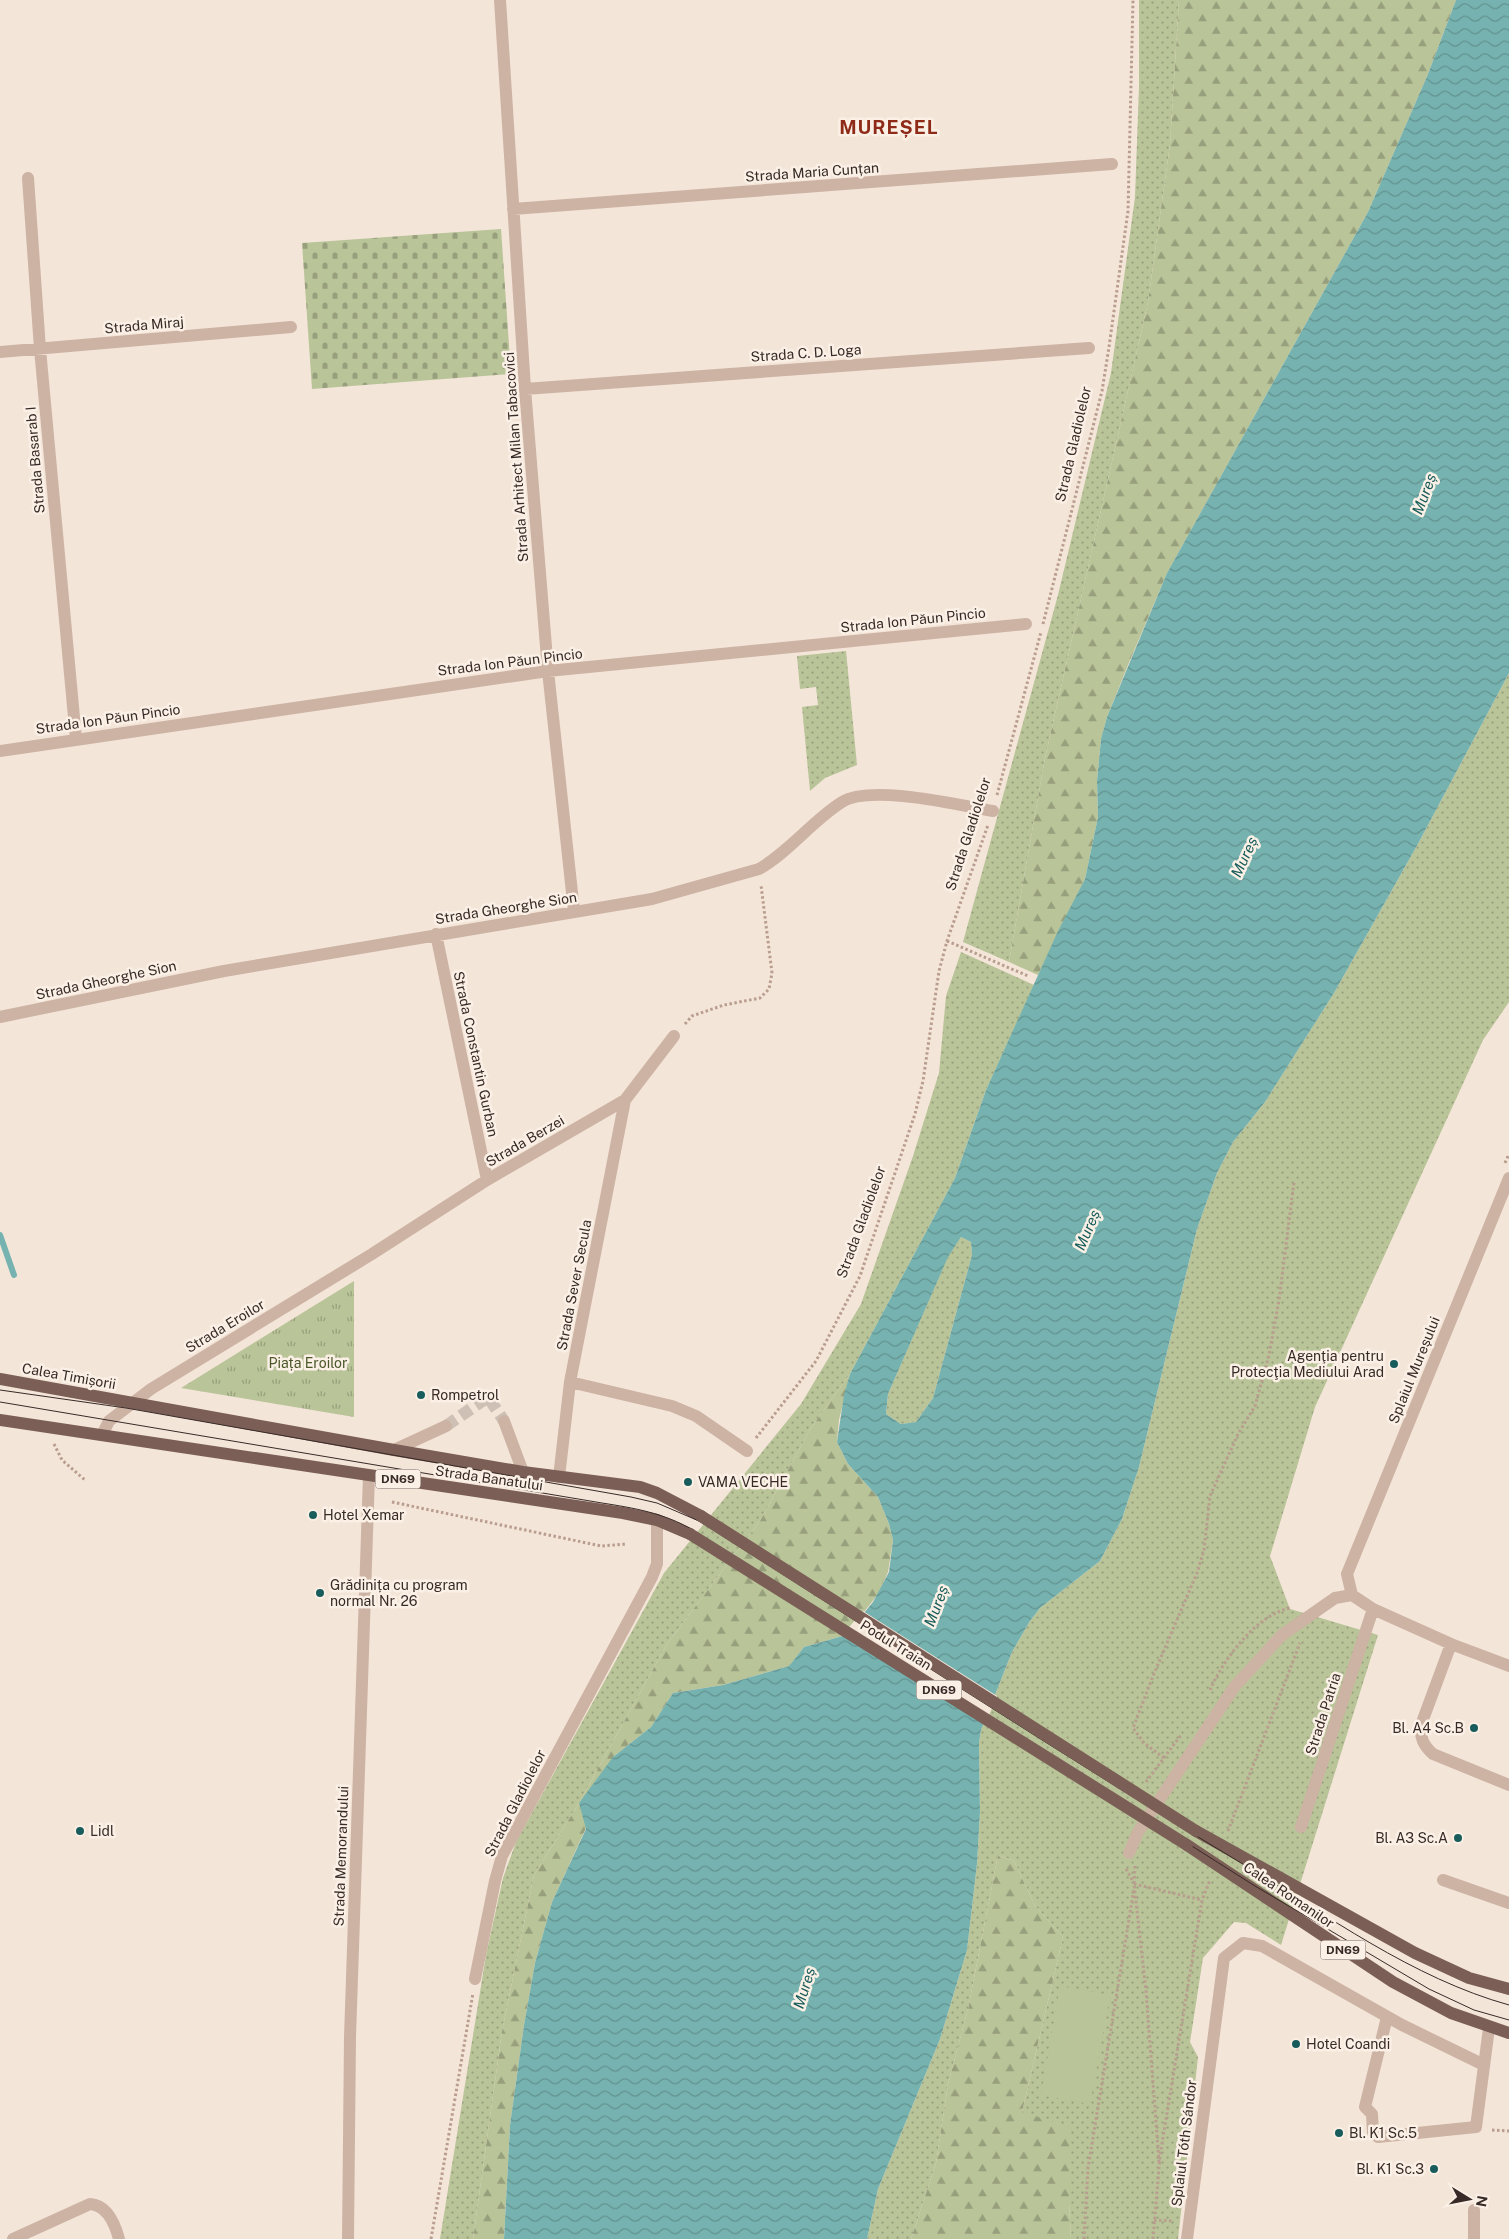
<svg xmlns="http://www.w3.org/2000/svg" width="1509" height="2239" font-family="'Public Sans',sans-serif">
	<style>
		.grass { fill: url(#grass-dots) }
		.forest { fill: url(#forest-firs) }
		.cemetery { fill: url(#cemetery-stones) }
		.park { fill: url(#park-tufts) }
		.garden { fill: #b9c498 }
		.water { fill: url(#water-waves); fill-rule: evenodd }
		.pier { fill: #f4e5d9 }
		.lines { fill: none; stroke-linecap: round; stroke-linejoin: round }
		.stream { stroke: #76b3b0; stroke-width: 6 }
		.minor-tunnel { stroke: #cec0b5; stroke-width: 12; stroke-dasharray: 12 6; stroke-linecap: butt }
		.path { stroke: #b99d8e; stroke-width: 3; stroke-dasharray: 2.5 2.5; stroke-linecap: butt }
		.minor { stroke: #cdb3a4; stroke-width: 12 }
		.major { stroke: #7b5f56; stroke-width: 12 }
		.tram { stroke: #382a27; stroke-width: 1 }
		.major-bridge { stroke: #7b5f56; stroke-width: 12 }
		.poi-dot { fill: #185d5b; stroke: #fbf0e6; stroke-width: 2 }
		.labels { text-anchor: middle; dominant-baseline: central; stroke-width: 5; stroke-linejoin: round; paint-order: stroke }
		.shield { fill: #fbf0e6; stroke: #726560; stroke-width: 1 }
		.shield-label { font-size: 12px; font-weight: bold; fill: #382a27 }
		.street-label { font-size: 14px; fill: #382a27; stroke: #fbf0e6 }
		.poi-label { font-size: 14px; fill: #382a27; stroke: #fbf0e6; text-anchor: start }
		.park-label { font-size: 14px; fill: #4b5828; stroke: #fbf0e6 }
		.water-label { font-size: 15px; font-style: italic; fill: #185d5b; stroke: #fbf0e6 }
		.district-label { font-size: 19px; font-weight: bold; letter-spacing: 1px; fill: #8e2a18; stroke: #fbf0e6 }
	</style>
	<defs>
		<pattern id="grass-dots" width="8" height="8" patternUnits="userSpaceOnUse" patternTransform="scale(1.25)"><rect width="8" height="8" fill="#b9c498"/><path d="M2 2h.1M6 6h.1" fill="none" stroke="#979f7c" stroke-width="1.8" stroke-linecap="round"/></pattern>
		<pattern id="forest-firs" width="22" height="20" patternUnits="userSpaceOnUse" patternTransform="scale(1.25)"><rect width="22" height="20" fill="#b9c498"/><path d="M5 1l3.5 6h-7zM16 11l3.5 6h-7z" fill="#979f7c"/></pattern>
		<pattern id="cemetery-stones" width="16" height="16" patternUnits="userSpaceOnUse" patternTransform="scale(1.25)"><rect width="16" height="16" fill="#b9c498"/><path d="M2 7V4a2 2 0 0 1 4 0v3zM10 15v-3a2 2 0 0 1 4 0v3z" fill="#979f7c"/></pattern>
		<pattern id="park-tufts" width="24" height="20" patternUnits="userSpaceOnUse" patternTransform="scale(1.25)"><rect width="24" height="20" fill="#b9c498"/><path d="M3 7l-1-3M5 7V3M7 7l1-3M15 17l-1-3M17 17v-4M19 17l1-3" fill="none" stroke="#979f7c"/></pattern>
		<pattern id="water-waves" width="16" height="10" patternUnits="userSpaceOnUse" patternTransform="scale(1.25)"><rect width="16" height="10" fill="#76b3b0"/><path d="M0 5q4-4 8 0t8 0" fill="none" stroke="#62928f"/></pattern>
	</defs>
	<rect width="100%" height="100%" fill="#f4e5d9"/>
	<path class="grass" d="M1139 0H1179L1170 144 1148 302 1045 758 1009 962 963 942 1058 595 1111 373 1135 197 1139 87Z
		M846 651 857 765 825 778 810 791 802 707 818 705 816 687 800 689 797 656Z
		M1509 673V1002L1483 1040 1315 1407 1270 1556 1290 1609 1378 1635 1281 1945 1246 1923 1234 1922 1203 1958 1190 2042 1198 2057 1178 2239H1071L1069 2203 1022 2112 1063 1937 1035 1906 1014 1861 998 1855 968 2009 948 2084 936 2163 911 2239H867L878 2189 940 2039 967 1950 977 1864 980 1812 979 1743 981 1730 1012 1652 1030 1621 1040 1608 1100 1561 1122 1519 1139 1467 1197 1229 1217 1173 1233 1142 1265 1102 1334 993 1419 842Z
		M961 952 1034 985 986 1090 955 1178 850 1374 811 1428 760 1521 667 1644 579 1803 534 1875 502 2031 473 2239H440L486 1955 503 1878 516 1842 664 1573 801 1404 861 1304 913 1156 939 1073 946 996Z
		M961 1237 971 1242 972 1255 933 1398 916 1422 901 1424 886 1414 888 1394 948 1256Z"/>
	<path class="forest" d="M1179 0H1456L1428 74 1368 212 1167 573 1128 665 1107 717 1101 739 1097 781 1098 817 1085 879 1038 975 1009 962 1045 758 1148 302 1170 144Z
		M850 1374 839 1420 837 1442 848 1464 878 1497 889 1524 893 1540 888 1572 878 1594 846 1635 804 1647 789 1666 723 1685 673 1693 651 1727 613 1757 586 1828 552 1902 535 1963 524 2025 510 2125 504 2239H473L502 2031 534 1875 579 1803 667 1644 760 1521 811 1428Z
		M998 1855 1014 1861 1035 1906 1063 1937 1022 2112 1070 2127 1069 2202 1071 2239H911L936 2163 948 2084 968 2009Z"/>
	<path class="cemetery" d="M501 229 511 374 312 389 302 243Z"/>
	<path class="park" d="M354 1281V1417L181 1388Z"/>
	<path class="garden" d="M1060 1986 1110 1995 1090 2104 1041 2095Z"/>
	<path class="water" d="M1456 0H1509V673L1419 842 1334 993 1265 1102 1233 1142 1217 1173 1197 1229 1139 1467 1122 1519 1100 1561 1040 1608 1030 1621 1012 1652 981 1730 979 1743 980 1812 977 1864 967 1950 940 2039 878 2189 867 2239H504L510 2125 524 2025 535 1963 552 1902 586 1829 579 1803 613 1757 651 1727 673 1693 723 1685 789 1666 804 1647 846 1635 873 1602 889 1572 893 1540 889 1524 878 1497 848 1464 837 1442 844 1395 850 1374 955 1178 986 1090 1058 931 1085 879 1098 817 1097 781 1101 739 1107 717 1167 573 1368 212 1428 74ZM961 1237 971 1242 972 1255 933 1398 916 1422 901 1424 886 1414 888 1394 948 1257Z"/>
	<path class="pier" d="M863 1611 997 1696 985 1725 844 1633Z"/>
	<g class="lines">
		<path class="stream" d="M0 1235 14 1275"/>
		<path class="minor-tunnel" d="M446 1426 488 1397 504 1421"/>
		<path class="path" d="M1043 624 1102 391 1109 347 1128 211 1133 0
			M997 795 1041 632
			M947 941 1028 976
			M685 1024 692 1016 724 1005 760 998 769 989 772 973 761 885
			M1505 1163 1509 1154
			M756 1438 816 1361 860 1276 915 1114 923 1081 939 971 947 941 988 825
			M54 1444 62 1460 85 1480
			M392 1502 601 1546 627 1544
			M1210 1690C1223 1660 1256 1615 1290 1608
			M1164 1758 1144 1743 1133 1728 1153 1676 1197 1573 1204 1550 1210 1496 1238 1434 1255 1406 1269 1355 1279 1300 1294 1182
			M1146 1782 1181 1735
			M1228 1831 1300 1643
			M1135 1866 1134 1884 1146 1991 1159 2162
			M1126 1869 1134 1883
			M1134 1884 1202 1900
			M1492 2130 1509 2131
			M1154 2220 1174 2221
			M431 2239 473 1993
			M1084 2239 1088 2168 1134 1889
			M1153 2239 1160 2156 1202 1900 1210 1880"/>
		<path class="minor" d="M500 0 525 389 548 671 574 911
			M28 178 40 349 76 739
			M513 209 1112 164
			M0 352 291 327
			M525 389 1089 348
			M0 751 548 671 1026 624
			M436 934 487 1180
			M0 1017 224 971 652 899 759 869C790 851 812 821 842 802 870 784 959 805 993 811
			M1509 1178 1347 1574 1352 1595 1373 1609 1451 1644 1509 1666
			M570 1382 672 1406 696 1416 747 1451
			M504 1421 523 1472
			M102 1435 109 1421 151 1389 372 1254 487 1180 625 1100 674 1036
			M394 1450 446 1426
			M559 1477 570 1382 625 1100
			M1451 1644 1421 1725C1420 1738 1423 1745 1433 1754L1509 1785
			M1301 1827 1373 1609
			M1129 1853 1138 1832 1235 1686 1282 1635 1335 1598 1352 1595
			M1443 1880 1509 1903
			M475 1979 495 1881 502 1856 652 1577 657 1564V1520
			M1387 2017 1365 2107 1372 2114 1373 2133 1378 2137 1476 2127 1489 2028
			M1474 2210V2239
			M13 2239 90 2204C107 2205 115 2224 119 2239
			M348 2239 350 2037 369 1475
			M1187 2239 1224 1958 1243 1943 1262 1946 1402 2025 1484 2065"/>
		<path class="major" d="M0 1379 394 1450 523 1472 640 1487 657 1493 701 1516
			M0 1420 623 1513 657 1520 690 1534
			M1196 1831 1415 1953 1469 1978 1509 1989
			M1187 1845 1393 1982 1451 2013 1509 2033"/>
		<path class="tram" d="M0 1390 126 1408 631 1497 657 1503 699 1521C879 1635 1058 1753 1241 1863 1327 1915 1412 1978 1509 2005
			M0 1402 602 1503C634 1508 664 1513 693 1530L1255 1886 1429 1989 1474 2010 1509 2020"/>
		<path class="major-bridge" d="M701 1516 1196 1831
			M690 1534 1187 1845"/>
	</g>
	<g class="poi-dot">
		<circle cx="1394" cy="1364" r="5"/>
		<circle cx="421" cy="1395" r="5"/>
		<circle cx="688" cy="1482" r="5"/>
		<circle cx="313" cy="1515" r="5"/>
		<circle cx="320" cy="1593" r="5"/>
		<circle cx="1474" cy="1728" r="5"/>
		<circle cx="80" cy="1831" r="5"/>
		<circle cx="1458" cy="1838" r="5"/>
		<circle cx="1296" cy="2044" r="5"/>
		<circle cx="1339" cy="2133" r="5"/>
		<circle cx="1434" cy="2169" r="5"/>
	</g>
	<g class="labels">
		<g class="shield">
			<rect x="375.5" y="1469.5" width="45" height="19" rx="4"/>
			<rect x="916.5" y="1680.5" width="45" height="19" rx="4"/>
			<rect x="1320.5" y="1940.5" width="45" height="19" rx="4"/>
		</g>
		<g class="shield-label">
			<text x="398" y="1479">DN69</text>
			<text x="939" y="1690">DN69</text>
			<text x="1343" y="1950">DN69</text>
		</g>
		<g class="street-label">
			<text transform="translate(812 172) rotate(-4)">Strada Maria Cunțan</text>
			<text transform="translate(144 325) rotate(-5)">Strada Miraj</text>
			<text transform="translate(806 353) rotate(-4)">Strada C. D. Loga</text>
			<text transform="translate(1073 444) rotate(-77)">Strada Gladiolelor</text>
			<text transform="translate(516 457) rotate(-94)">Strada Arhitect Milan Tabacovici</text>
			<text transform="translate(35 460) rotate(-95)">Strada Basarab I</text>
			<text transform="translate(913 620) rotate(-6)">Strada Ion Păun Pincio</text>
			<text transform="translate(510 662) rotate(-7)">Strada Ion Păun Pincio</text>
			<text transform="translate(108 719) rotate(-8)">Strada Ion Păun Pincio</text>
			<text transform="translate(968 834) rotate(-72)">Strada Gladiolelor</text>
			<text transform="translate(506 908) rotate(-9)">Strada Gheorghe Sion</text>
			<text transform="translate(106 980) rotate(-12)">Strada Gheorghe Sion</text>
			<text transform="translate(476 1054) rotate(78)">Strada Constantin Gurban</text>
			<text transform="translate(525 1141) rotate(-30)">Strada Berzei</text>
			<text transform="translate(861 1222) rotate(-70)">Strada Gladiolelor</text>
			<text transform="translate(574 1285) rotate(-79)">Strada Sever Secula</text>
			<text transform="translate(225 1326) rotate(-31)">Strada Eroilor</text>
			<text transform="translate(1414 1370) rotate(-68)">Splaiul Mureșului</text>
			<text transform="translate(69 1376) rotate(10)">Calea Timișorii</text>
			<text transform="translate(489 1478) rotate(8)">Strada Banatului</text>
			<text transform="translate(896 1645) rotate(32)">Podul Traian</text>
			<text transform="translate(1323 1714) rotate(-72)">Strada Patria</text>
			<text transform="translate(515 1803) rotate(-63)">Strada Gladiolelor</text>
			<text transform="translate(341 1856) rotate(-88)">Strada Memorandului</text>
			<text transform="translate(1289 1895) rotate(34)">Calea Romanilor</text>
			<text transform="translate(1184 2143) rotate(-83)">Splaiul Tóth Sándor</text>
		</g>
		<g class="poi-label">
			<text x="1384" y="1356" text-anchor="end">Agenţia pentru<tspan x="1384" dy="16">Protecţia Mediului Arad</tspan></text>
			<text x="431" y="1395">Rompetrol</text>
			<text x="698" y="1482">VAMA VECHE</text>
			<text x="323" y="1515">Hotel Xemar</text>
			<text x="330" y="1585">Grădinița cu program<tspan x="330" dy="16">normal Nr. 26</tspan></text>
			<text x="1464" y="1728" text-anchor="end">Bl. A4 Sc.B</text>
			<text x="90" y="1831">Lidl</text>
			<text x="1448" y="1838" text-anchor="end">Bl. A3 Sc.A</text>
			<text x="1306" y="2044">Hotel Coandi</text>
			<text x="1349" y="2133">Bl. K1 Sc.5</text>
			<text x="1424" y="2169" text-anchor="end">Bl. K1 Sc.3</text>
		</g>
		<g class="park-label">
			<text x="308" y="1363">Piața Eroilor</text>
		</g>
		<g class="water-label">
			<text transform="translate(1424 494) rotate(-69)">Mureș</text>
			<text transform="translate(1244 857) rotate(-65)">Mureș</text>
			<text transform="translate(1087 1230) rotate(-67)">Mureș</text>
			<text transform="translate(936 1606) rotate(-69)">Mureș</text>
			<text transform="translate(804 1988) rotate(-73)">Mureș</text>
		</g>
		<g class="district-label">
			<text x="889" y="127">MUREȘEL</text>
		</g>
	</g>
	<g transform="translate(1469 2199) rotate(100)" stroke="#fbf0e6" stroke-width="4" paint-order="stroke">
	<path d="M0-4L9 19L0 12L-9 19Z" fill="#382a27"/>
	<text y="-8" font-size="14" font-weight="bold" text-anchor="middle" fill="#382a27">N</text>
	</g>
</svg>
